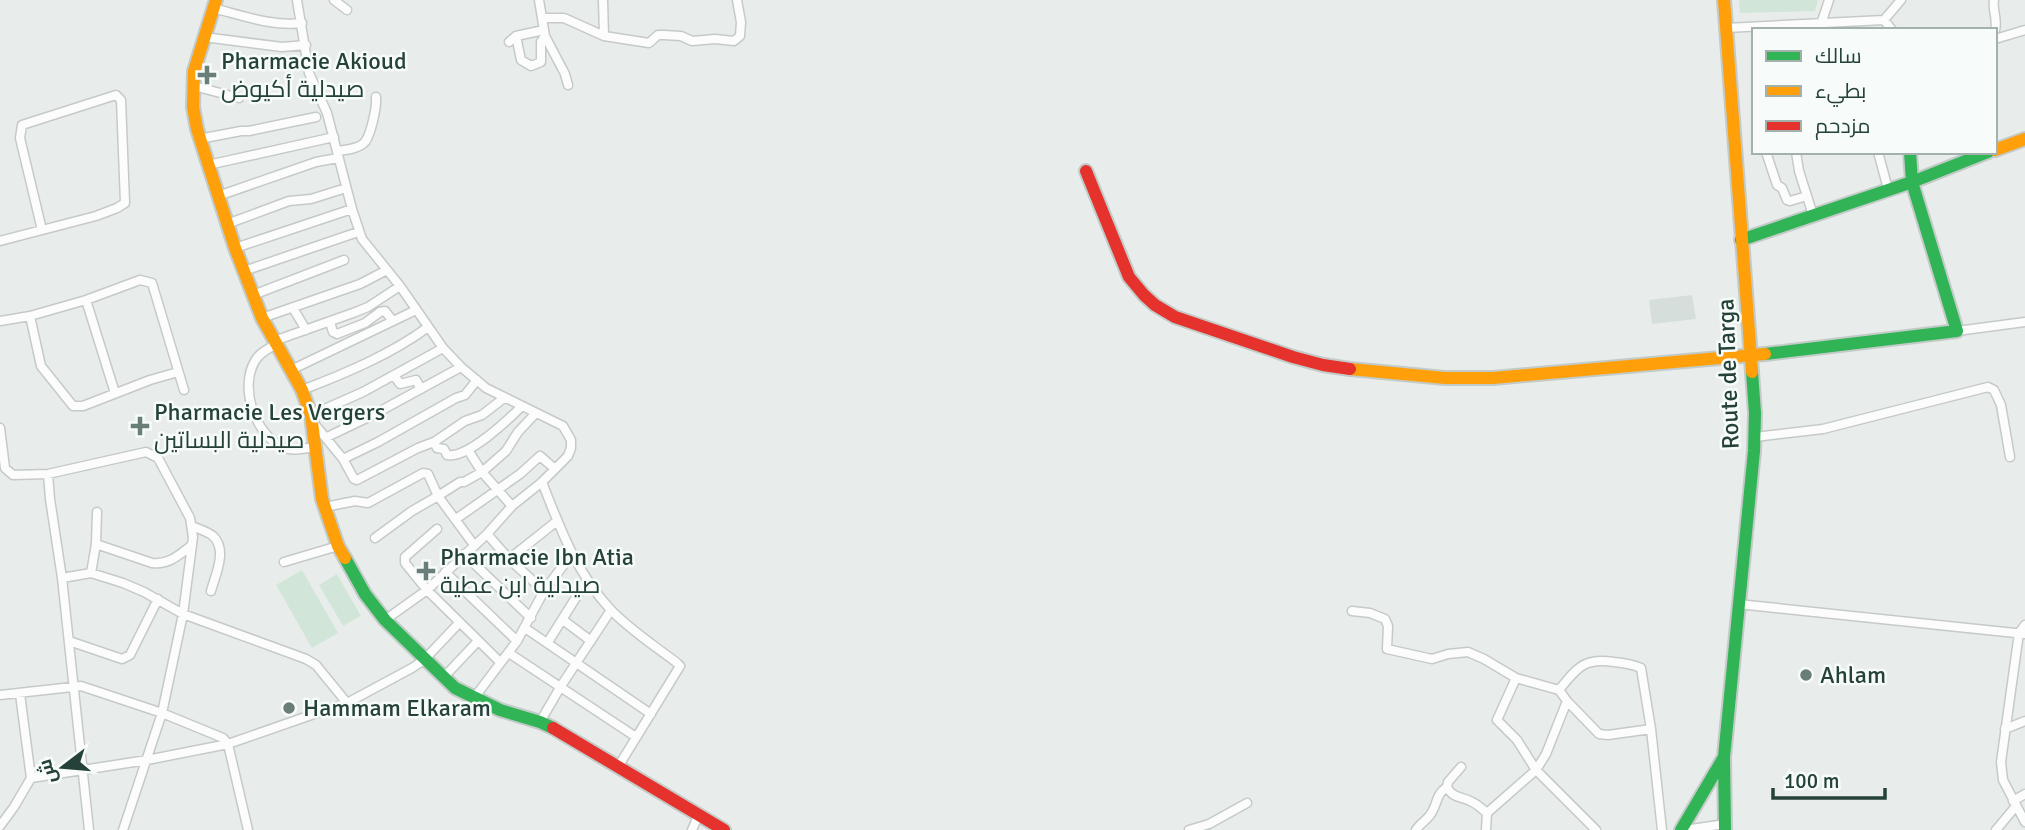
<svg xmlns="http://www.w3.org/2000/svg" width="2025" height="830" font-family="Signika,Cairo,sans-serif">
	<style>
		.built { fill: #d6dedb }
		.green { fill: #d1e6d8 }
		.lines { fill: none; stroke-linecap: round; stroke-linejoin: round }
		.street-casing { stroke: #c5cac8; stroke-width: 11 }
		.fast-casing { stroke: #c3cbc8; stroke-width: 16 }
		.slow-casing { stroke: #c3cbc8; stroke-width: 16 }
		.jam-casing { stroke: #c3cbc8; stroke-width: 16 }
		.street { stroke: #fcfcfc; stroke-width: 8 }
		.fast { stroke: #30b455; stroke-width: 12 }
		.slow { stroke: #ff9f0a; stroke-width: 12 }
		.jam { stroke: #e5322d; stroke-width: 12 }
		.poi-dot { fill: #697e78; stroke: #f7fbf9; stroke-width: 2.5 }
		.labels { text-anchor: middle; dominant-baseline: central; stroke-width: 5; stroke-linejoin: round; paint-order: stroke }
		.poi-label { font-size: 24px; fill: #24423a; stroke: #f7fbf9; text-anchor: start }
		.street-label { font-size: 24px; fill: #24423a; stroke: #f7fbf9 }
	</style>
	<rect width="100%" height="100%" fill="#e8edeb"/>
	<path class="built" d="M1692 295 1696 319 1652 324 1649 300Z"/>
	<path class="green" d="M1739 0H1818L1815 11 1740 13Z
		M302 570 338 633 312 648 276 585Z
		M337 574 361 616 343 626 319 585Z"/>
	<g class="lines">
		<g class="street-casing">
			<path id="street" d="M297 0 309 73 327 113 352 209 362 239 400 286 443 348 461 367 486 388 563 426 571 440V448L568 456 542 482 512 506 487 534 427 590 385 620
				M334 0 347 10
				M539 0 545 36 565 74 568 85
				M603 0 604 36
				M1994 0C1992 10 1998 19 1995 30
				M213 8C241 15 273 27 302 23
				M543 18H564L604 36 649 43 658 35H664L681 36 692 41 715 39 734 41 740 36 741 22 737 0
				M1884 20 1892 30
				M1821 24 1829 0
				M1726 28 1884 20 1901 0
				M516 36 521 60 531 66 541 62V42L545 36
				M204 37 282 47 306 45
				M1995 39 2025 30
				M509 42 516 36 544 30
				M194 86 239 98
				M199 139 241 131H249L316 117
				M337 151C345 150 359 149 365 142 371 134 377 107 376 97
				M1766 152 1777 185 1782 188 1787 200 1790 201 1807 196
				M1796 152 1799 171 1813 215
				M1878 152 1888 189
				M208 165 334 137
				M218 196 316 162 338 158
				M227 224 289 201 311 199 346 188
				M0 241 96 216 117 208 125 203 121 100 116 95 22 125 20 138 42 230
				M235 248 352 209
				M244 271 358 232
				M253 295 344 260
				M86 300 115 393
				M293 308 306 330
				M30 316 41 366 73 406H83L150 380 178 372
				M262 318 360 284 387 270
				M0 321 30 316 86 300 140 280 152 283 184 390
				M330 322 333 332 337 334 365 323 380 312 385 311 393 321
				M1957 331 2025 322
				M274 341 353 313 368 307 400 286
				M276 344C268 349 259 353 255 361 239 387 255 434 282 447 292 452 305 448 315 447
				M291 370 416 310
				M394 375 400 384 416 380 421 389
				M302 390C344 374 392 354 428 327
				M311 415 363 392 443 348
				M312 421 343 459 354 479 357 480 418 448 434 442 465 421 482 415 504 398
				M0 428 5 468 13 475 48 474 146 452 158 458 190 518 193 537 183 614 162 713 123 830
				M327 437 373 415 461 367
				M1755 437 1823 429 1988 387 1994 390 2001 405 2010 457
				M434 442 437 448 444 449 447 455C467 459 508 420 522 406
				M468 450 482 472 512 506
				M343 459 378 442 456 398 465 395 477 380
				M48 474 50 499 62 578 89 830
				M542 482C560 528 576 572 610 609 630 630 655 646 677 663L680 666 618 767
				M325 507 355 501 368 503 423 473 428 474 438 496 412 511 375 538
				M456 519 520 474 540 456 555 469
				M192 526C198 529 207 531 213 536 228 550 215 576 211 591
				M437 529 405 557V563L427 590 500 662
				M487 534 509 559 544 591
				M96 544 97 512
				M474 545 438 496 460 482H464L482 472 506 451 518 432 536 413
				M464 554 531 618
				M509 559 557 521
				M284 562 338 546
				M445 572 517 641
				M91 573 96 544 152 563C169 565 179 555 192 545
				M62 578 91 573 123 583 144 592 183 614 306 659 316 665 347 703
				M1738 604 2025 634
				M1352 611 1370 613 1385 619 1388 626 1387 649 1432 659 1448 654 1468 652 1484 659 1516 678 1559 690 1567 701 1599 734 1608 735 1651 729
				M563 620 591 641
				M2025 625 2019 633 2001 762 2003 780 2025 822
				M525 628 651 714
				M69 641 122 659 130 655 158 599
				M548 642 587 580
				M509 653 636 737
				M443 678 478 641
				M1516 678 1497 720 1517 740 1536 770 1596 830
				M1559 690C1577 668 1584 657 1614 662 1624 663 1632 664 1641 668L1651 729 1662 830
				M20 694 31 778
				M0 695 81 686 162 713 223 738 228 744 248 830
				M474 698 517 641 544 591 571 555
				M540 722 561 686 611 610
				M2005 729 2025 721
				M1461 767 1448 782 1447 787C1453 799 1462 796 1472 802 1477 804 1482 809 1487 813
				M2013 801 2025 794
				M0 826 14 807 31 778 147 760 228 744 317 713 347 703 412 668 424 660 459 623
				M692 830 698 816
				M1189 830 1209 824 1247 803
				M1416 830C1421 822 1428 820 1432 812 1438 802 1436 794 1447 787
				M1486 830 1487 813 1536 770 1546 754 1567 701
				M1685 830 1725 824
				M1996 830 2016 806"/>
		</g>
		<g class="fast-casing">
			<path id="fast" d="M1741 240 1912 182 1988 152
				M1765 354 1957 331 1912 182 1910 152
				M345 558 365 594 385 620 455 688 500 710 540 722 553 728
				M1681 830 1724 757
				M1725 830 1724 757 1754 451 1755 413 1752 372"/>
		</g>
		<g class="slow-casing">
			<path id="slow" d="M216 0 194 71 193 107 197 129 235 248 262 318 302 390 311 415 322 499 338 546 345 558
				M1724 0 1752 372
				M1995 150 2025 139
				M1350 369 1445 378H1493L1765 354"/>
		</g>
		<g class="jam-casing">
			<path id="jam" d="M1086 171 1129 277 1144 295 1155 305 1175 317 1293 357 1323 365 1350 369
				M553 728 724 830"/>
		</g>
		<use href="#street" class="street"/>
		<use href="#fast" class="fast"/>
		<use href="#slow" class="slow"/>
		<use href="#jam" class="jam"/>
	</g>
	<g class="poi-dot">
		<path d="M203.5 64.5h7v7h7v7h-7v7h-7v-7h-7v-7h7z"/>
		<path d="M136.5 415.5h7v7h7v7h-7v7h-7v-7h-7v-7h7z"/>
		<path d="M422.5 560.5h7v7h7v7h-7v7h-7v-7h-7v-7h7z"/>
		<circle cx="1806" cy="675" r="7"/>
		<circle cx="289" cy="708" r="7"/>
	</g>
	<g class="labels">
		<g class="poi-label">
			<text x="221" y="61">Pharmacie Akioud<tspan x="221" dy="28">صيدلية أكيوض</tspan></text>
			<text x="154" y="412">Pharmacie Les Vergers<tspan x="154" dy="28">صيدلية البساتين</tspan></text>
			<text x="440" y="557">Pharmacie Ibn Atia<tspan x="440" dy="28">صيدلية ابن عطية</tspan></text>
			<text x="1820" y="675">Ahlam</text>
			<text x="303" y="708">Hammam Elkaram</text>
		</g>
		<g class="street-label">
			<text transform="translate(1728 374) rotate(-92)">Route de Targa</text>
		</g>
	</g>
	<rect x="1752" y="28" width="245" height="126" fill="#f7fbf9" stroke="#a3b1ad" stroke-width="2"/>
	<rect x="1766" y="51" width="35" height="10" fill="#30b455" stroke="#a3b1ad" stroke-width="2"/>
	<text x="1815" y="63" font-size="21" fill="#24423a">سالك</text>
	<rect x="1766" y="86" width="35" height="10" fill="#ff9f0a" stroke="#a3b1ad" stroke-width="2"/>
	<text x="1815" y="98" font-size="21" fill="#24423a">بطيء</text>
	<rect x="1766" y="121" width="35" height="10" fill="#e5322d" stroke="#a3b1ad" stroke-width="2"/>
	<text x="1815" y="133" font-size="21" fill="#24423a">مزدحم</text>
	<g transform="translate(63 767) rotate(254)" stroke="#f7fbf9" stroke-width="5" paint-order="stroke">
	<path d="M0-5L12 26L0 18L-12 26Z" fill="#24423a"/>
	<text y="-10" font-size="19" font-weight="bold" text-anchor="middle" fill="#24423a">ش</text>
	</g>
	<path d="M1773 788v10h112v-10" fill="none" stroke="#24423a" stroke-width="3.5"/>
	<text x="1784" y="788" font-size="21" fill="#24423a" stroke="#f7fbf9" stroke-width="5" paint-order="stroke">100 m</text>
</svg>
